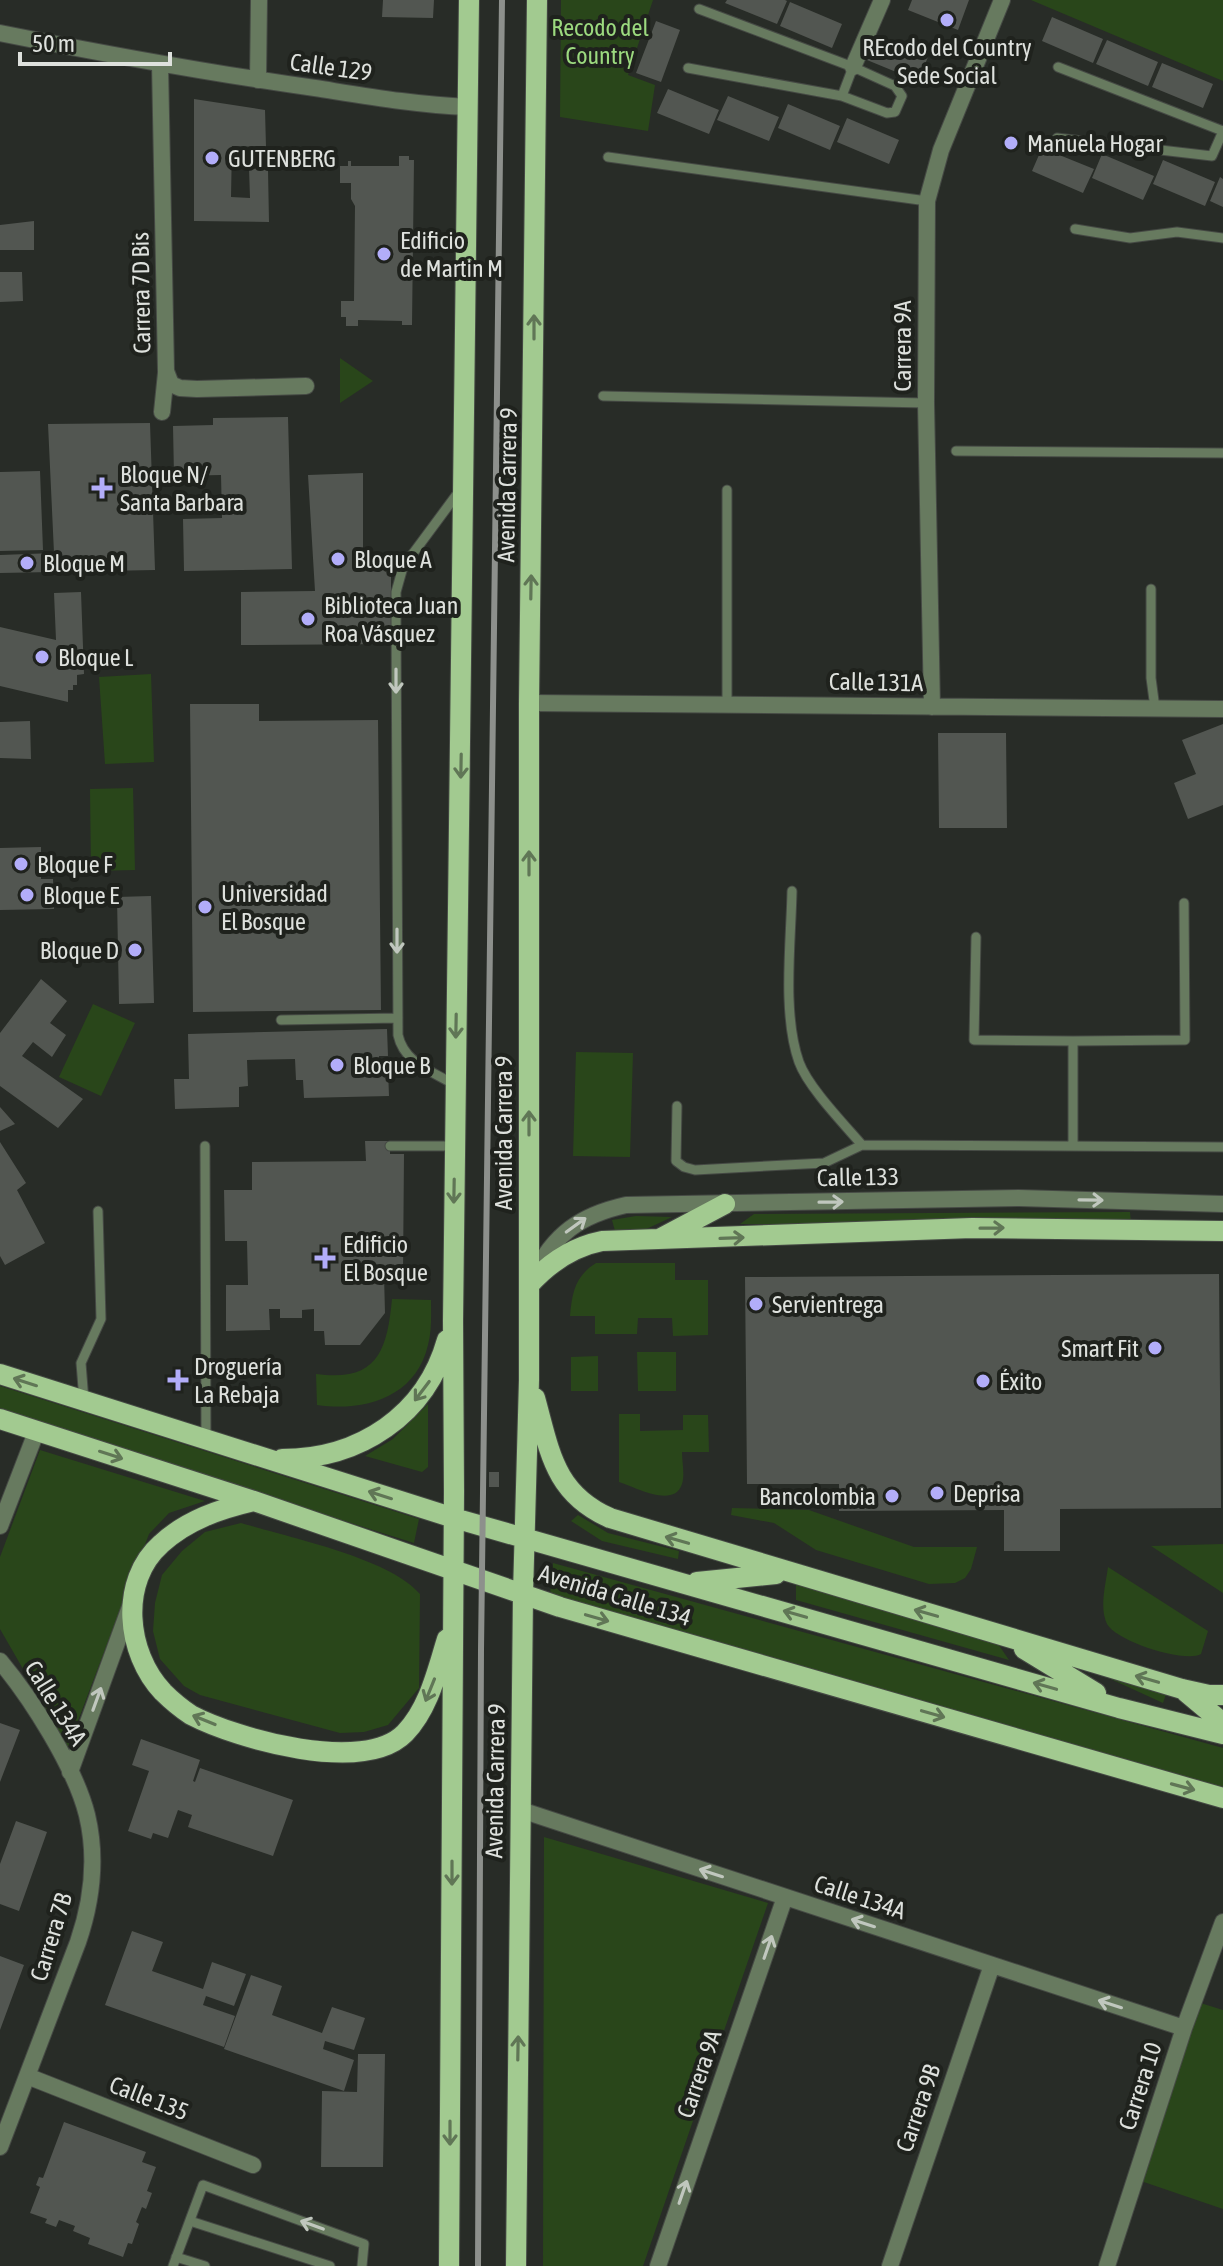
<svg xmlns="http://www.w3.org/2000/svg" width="1223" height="2266" font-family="'Asap Condensed',sans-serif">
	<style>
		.green { fill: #29461a }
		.building { fill: #525651 }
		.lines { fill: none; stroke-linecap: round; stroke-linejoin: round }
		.lane-casing { stroke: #454944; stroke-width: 11 }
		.street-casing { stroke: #454944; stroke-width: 18 }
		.primary-casing { stroke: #454944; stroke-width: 22 }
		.lane { stroke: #677a5f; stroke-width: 9 }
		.street { stroke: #677a5f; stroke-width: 16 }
		.primary { stroke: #a2ca90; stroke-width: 20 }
		.rail { stroke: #8d908c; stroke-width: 6 }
		.oneway { stroke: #607656 }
		.oneway2 { stroke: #c0c7be }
		.poi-dot { fill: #b2adf9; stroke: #1f221d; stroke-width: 3 }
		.labels { text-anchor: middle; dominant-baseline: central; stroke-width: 8; stroke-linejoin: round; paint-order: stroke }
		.park-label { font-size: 24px; fill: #9cda7f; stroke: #1f221d }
		.poi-label { font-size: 24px; fill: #dee1dd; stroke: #1f221d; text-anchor: start }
		.street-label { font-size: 24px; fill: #dee1dd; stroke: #1f221d }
	</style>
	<rect width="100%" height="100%" fill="#282c27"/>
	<path class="green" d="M561 0H653L628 75 655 85 648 131 560 117Z
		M1031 0H1223V81Z
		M340 358 373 381 340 403Z
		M151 674 154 762 105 764 99 677Z
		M133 788 135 870 91 871 90 789Z
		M93 1004 135 1023 101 1096 59 1077Z
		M576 1052 633 1053 630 1157 573 1156Z
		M1130 1212 1131 1223 740 1224 754 1214Z
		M636 1216 672 1217 642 1231H615L612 1220Z
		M596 1263H675V1280H708V1335L673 1336 672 1318H638L637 1334H595V1316H570C572 1293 575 1276 596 1263Z
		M392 1299 431 1300C431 1315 432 1330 428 1345 416 1397 365 1412 317 1405L316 1374C376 1382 387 1353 392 1299Z
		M637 1352H676V1391H638Z
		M598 1356V1391H571V1357Z
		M0 1386 419 1519 414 1543 0 1412Z
		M428 1404V1467L422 1472 365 1456 393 1439Z
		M619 1414H640V1431L683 1430V1415H708L709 1452H682C682 1462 685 1475 682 1484 674 1509 635 1487 619 1482Z
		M40 1450 205 1501 169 1513 149 1534 68 1747 0 1629V1557Z
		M732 1508 809 1510 914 1547H977L971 1569 965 1578 955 1583 929 1584 816 1550 774 1523 731 1515Z
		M578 1515 608 1533 679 1551 678 1559 602 1541 571 1521Z
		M241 1523C287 1537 390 1558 420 1594L419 1688 388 1725 364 1732 340 1733 200 1695 184 1686 160 1659 153 1631 155 1603 162 1575 182 1551 205 1532Z
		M1223 1544V1593L1151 1546Z
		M553 1563 1223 1748V1789L550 1595Z
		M1108 1567 1208 1631 1201 1654C1185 1663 1117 1642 1107 1624 1099 1608 1106 1583 1108 1567Z
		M796 1582 996 1641 1009 1660 796 1600Z
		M1091 1670 1167 1691 1163 1703Z
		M544 1837 768 1903 643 2266H543Z
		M1194 2001 1223 2010V2209L1135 2179Z"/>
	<path class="building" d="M383 0H434L433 18 382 17Z
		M727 0H785L787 1 777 24 725 3Z
		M912 0H969L958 30 908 10Z
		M790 2 842 24 832 48 780 26Z
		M1052 17 1103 39 1093 63 1042 41Z
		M656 21 680 30 661 82 636 73Z
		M877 36 928 57 918 81 867 60Z
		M1107 40 1158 62 1148 86 1096 64Z
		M1162 63 1213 84 1203 108 1152 87Z
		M668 89 719 110 709 134 657 113Z
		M728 96 779 117 769 141 717 120Z
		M194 99 265 110 266 147 232 146 231 197 250 198 249 168 268 170 269 222 194 221Z
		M788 104 840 126 830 150 778 128Z
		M847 118 899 140 889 164 837 142Z
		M1042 148 1094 169 1083 193 1032 171Z
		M1102 154 1154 176 1143 200 1092 178Z
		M399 156H409V160H414L412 325H402V321L358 320V326H346V317H341V301H354L355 206 351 199V183H340V166H348V161H351V166H399Z
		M1163 160 1215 182 1205 206 1153 184Z
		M1220 177 1223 179V207L1210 201Z
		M34 221V250H0V225Z
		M0 272H22L23 301 0 302Z
		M288 417 292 569 184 571 183 519 222 518 221 475 174 476 173 426 213 425V418Z
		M150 423 155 570 0 573V555L54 553 48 424Z
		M40 471 43 550 0 551V472Z
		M363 473V559H391V644L241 645V592L315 591 308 475Z
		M81 592 84 674 77 675V685H73V690H68V702L0 686V627L56 640 54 593Z
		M190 704H259V721L378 720 381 1010 193 1012Z
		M30 721 31 759 0 758V722Z
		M1223 724V805L1188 819 1174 783 1196 774 1182 740Z
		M938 733H1006L1007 828H939Z
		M41 847V879H53L54 909 0 910V848Z
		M151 896 154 1003 119 1004 117 897Z
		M41 979 67 1001 50 1023 66 1035 52 1057 33 1042 22 1056 83 1099 58 1128 0 1086V1033Z
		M387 1029 388 1056H379V1069H388L389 1096 304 1098 303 1080H296L295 1059 247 1060 248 1086 239 1087V1107L175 1109 174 1079H189L188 1034Z
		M0 1107 15 1124 0 1131Z
		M365 1141H390V1154H404L403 1275H384L385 1313 360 1345H325L324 1331H314V1309L302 1310V1318H280V1309H269L270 1330 226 1331V1285H248L247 1241H225L224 1190H252V1162L366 1161Z
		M0 1142 26 1183 17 1190 45 1243 5 1265 0 1256Z
		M1219 1274 1221 1508 1060 1509V1551H1004V1510L839 1511V1484H747L745 1277Z
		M489 1472H499V1487H489Z
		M0 1723 20 1730 0 1782Z
		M141 1739 200 1760 193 1781 195 1782 200 1768 293 1800 273 1856 188 1827 192 1815 178 1810 168 1838 153 1833 151 1839 128 1831 149 1771 132 1765Z
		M16 1821 47 1832 19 1911 0 1904V1864Z
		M132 1931 163 1942 152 1971 203 1989 212 1962 246 1974 234 2006 206 1996 203 2005 235 2016 224 2047 105 2005Z
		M0 1956 24 1965 0 2030Z
		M251 1975 282 1986 272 2015 322 2033 332 2007 365 2018 354 2050 325 2041 323 2049 354 2060 344 2091 224 2049Z
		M358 2054H385L383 2167H321L322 2091 357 2092Z
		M64 2122 146 2152 142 2162 156 2167 147 2191 152 2193 146 2209 142 2207 136 2222 139 2224 132 2244 128 2243 123 2257 88 2244 90 2238 73 2231 75 2226 59 2220 56 2227 45 2223 47 2219 30 2213 40 2187 36 2185 39 2177 43 2178Z"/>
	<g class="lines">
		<g class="lane-casing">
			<path id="lane" d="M699 9 853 67 895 86 902 96 895 112 887 113 842 96
				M1058 67 1223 131
				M688 68 842 96 853 67
				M1057 138 1212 156 1223 131
				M608 157 927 201
				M1075 229 1130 238 1177 232 1223 238
				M603 396 926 403
				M956 451 1223 453
				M1151 589V678L1155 708
				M727 705V490
				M792 891C791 942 782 1014 799 1062 808 1087 844 1124 862 1145
				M976 937 974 1040 1073 1041V1146
				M281 1020 398 1018
				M1073 1041 1185 1040 1184 903
				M455 1085C432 1071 404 1063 398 1035L396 615V592L403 567 460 490
				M677 1106 676 1161 684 1167 695 1170 824 1163 862 1145 1223 1147
				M205 1146 206 1439
				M390 1146H455
				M84 1401 81 1363 101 1319 98 1211
				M190 2221 330 2266
				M176 2257 205 2266
				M173 2266 203 2185 364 2244 362 2266"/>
		</g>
		<g class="street-casing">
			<path id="street" d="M0 33C105 54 209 73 315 88 366 96 417 105 468 107
				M160 64 166 371 171 384 180 388 197 389 306 386
				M853 67 882 0
				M258 80 259 0
				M162 412 166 373
				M529 703 1223 709
				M932 707 926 403 927 201 941 150 1002 0
				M533 1277C553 1234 581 1215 626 1205L1019 1198 1223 1204
				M0 1526 37 1430
				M0 1661C31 1698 75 1767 87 1815 97 1857 92 1901 78 1942L0 2147
				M70 1772 131 1604
				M521 1810 1184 2028
				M27 2076 253 2165
				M658 2266 785 1897
				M890 2266 992 1965
				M1107 2266 1184 2028 1223 1922"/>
		</g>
		<g class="primary-casing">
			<path id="primary" d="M661 1238 725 1204
				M529 1285C549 1263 572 1247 602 1241L972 1228 1223 1231
				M0 1374 454 1518 1119 1708 1223 1734
				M535 1398C550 1452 554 1493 610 1518L1182 1689 1209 1695H1223
				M0 1419 254 1501 560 1607 1223 1798
				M282 1459C360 1459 426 1415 447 1340
				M254 1501C220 1509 187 1520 161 1544 119 1581 126 1653 163 1692 171 1700 182 1709 191 1715 237 1739 364 1775 405 1733 429 1708 437 1671 447 1639
				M697 1582 776 1574
				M1024 1649 1096 1693
				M1186 1692 1223 1723
				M449 2266 454 1492 453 1321 469 0
				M516 2266 523 1594 529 1380V703L537 0"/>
		</g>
		<use href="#lane" class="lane"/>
		<use href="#street" class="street"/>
		<use href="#primary" class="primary"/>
		<path class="rail" d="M478 2266 481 1650 502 0"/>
	</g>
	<defs><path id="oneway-shaft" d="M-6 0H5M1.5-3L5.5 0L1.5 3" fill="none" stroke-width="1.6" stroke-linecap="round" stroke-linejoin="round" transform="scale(2)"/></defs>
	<g class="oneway">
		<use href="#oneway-shaft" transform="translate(534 327) rotate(-90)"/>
		<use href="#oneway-shaft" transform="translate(531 587) rotate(-89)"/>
		<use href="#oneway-shaft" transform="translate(461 766) rotate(91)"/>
		<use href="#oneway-shaft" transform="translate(529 863) rotate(-90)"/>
		<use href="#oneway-shaft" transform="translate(456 1026) rotate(91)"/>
		<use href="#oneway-shaft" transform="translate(529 1123) rotate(-90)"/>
		<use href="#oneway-shaft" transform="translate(454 1191) rotate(91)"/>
		<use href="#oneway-shaft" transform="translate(992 1228) rotate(-1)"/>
		<use href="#oneway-shaft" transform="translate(732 1238) rotate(-2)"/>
		<use href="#oneway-shaft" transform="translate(25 1382) rotate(-162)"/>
		<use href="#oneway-shaft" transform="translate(422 1391) rotate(127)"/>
		<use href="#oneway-shaft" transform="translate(111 1455) rotate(18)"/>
		<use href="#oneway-shaft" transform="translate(380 1495) rotate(-162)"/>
		<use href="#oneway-shaft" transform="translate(677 1540) rotate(-164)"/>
		<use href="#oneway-shaft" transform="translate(926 1613) rotate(-164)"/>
		<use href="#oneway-shaft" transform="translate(795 1614) rotate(-164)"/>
		<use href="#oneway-shaft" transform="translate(597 1618) rotate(16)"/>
		<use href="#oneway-shaft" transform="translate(1147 1679) rotate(-164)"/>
		<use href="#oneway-shaft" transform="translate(1045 1686) rotate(-164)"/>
		<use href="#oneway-shaft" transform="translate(430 1690) rotate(112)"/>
		<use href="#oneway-shaft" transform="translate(933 1714) rotate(16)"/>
		<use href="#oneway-shaft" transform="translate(204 1720) rotate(-158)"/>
		<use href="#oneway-shaft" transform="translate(1183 1787) rotate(15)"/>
		<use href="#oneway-shaft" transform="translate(452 1873) rotate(90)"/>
		<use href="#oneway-shaft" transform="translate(518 2048) rotate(-89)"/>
		<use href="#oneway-shaft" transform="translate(450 2133) rotate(90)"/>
	</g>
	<g class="oneway2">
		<use href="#oneway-shaft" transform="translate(396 681) rotate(90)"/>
		<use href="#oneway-shaft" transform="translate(397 941) rotate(90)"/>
		<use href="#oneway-shaft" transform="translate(1091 1200) rotate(1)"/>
		<use href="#oneway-shaft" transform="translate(831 1202) rotate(-1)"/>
		<use href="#oneway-shaft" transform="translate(576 1225) rotate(-36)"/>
		<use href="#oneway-shaft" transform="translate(97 1699) rotate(-70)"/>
		<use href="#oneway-shaft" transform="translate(711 1873) rotate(-162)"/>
		<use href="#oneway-shaft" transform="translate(863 1923) rotate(-162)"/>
		<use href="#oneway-shaft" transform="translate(768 1947) rotate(-71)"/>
		<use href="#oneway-shaft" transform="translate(1110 2004) rotate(-162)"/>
		<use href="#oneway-shaft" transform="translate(683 2192) rotate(-71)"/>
		<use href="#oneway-shaft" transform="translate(312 2225) rotate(-160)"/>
	</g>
	<g class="poi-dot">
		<circle cx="947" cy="20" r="8"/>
		<circle cx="1011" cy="143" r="8"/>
		<circle cx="212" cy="158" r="8"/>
		<circle cx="384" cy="254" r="8"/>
		<path d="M98 476h8v8h8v8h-8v8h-8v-8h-8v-8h8z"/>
		<circle cx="338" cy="559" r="8"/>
		<circle cx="27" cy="563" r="8"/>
		<circle cx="308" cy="619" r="8"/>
		<circle cx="42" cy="657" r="8"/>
		<circle cx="21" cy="864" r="8"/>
		<circle cx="27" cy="895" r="8"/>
		<circle cx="205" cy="907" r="8"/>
		<circle cx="135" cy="950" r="8"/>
		<circle cx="337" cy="1065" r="8"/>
		<path d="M321 1246h8v8h8v8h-8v8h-8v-8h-8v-8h8z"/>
		<circle cx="756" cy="1304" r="8"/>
		<circle cx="1155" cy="1348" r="8"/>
		<path d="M174 1368h8v8h8v8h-8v8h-8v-8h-8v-8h8z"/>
		<circle cx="983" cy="1381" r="8"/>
		<circle cx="937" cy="1493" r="8"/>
		<circle cx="892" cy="1496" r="8"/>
	</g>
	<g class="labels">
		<g class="park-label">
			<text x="600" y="27">Recodo del<tspan x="600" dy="28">Country</tspan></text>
		</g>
		<g class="poi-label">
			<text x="947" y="47" text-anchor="middle">REcodo del Country<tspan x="947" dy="28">Sede Social</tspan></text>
			<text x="1027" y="143">Manuela Hogar</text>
			<text x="228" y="158">GUTENBERG</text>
			<text x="400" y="240">Edificio<tspan x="400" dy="28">de Martin M</tspan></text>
			<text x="120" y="474">Bloque N/<tspan x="120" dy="28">Santa Barbara</tspan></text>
			<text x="354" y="559">Bloque A</text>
			<text x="43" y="563">Bloque M</text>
			<text x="324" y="605">Biblioteca Juan<tspan x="324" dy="28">Roa Vásquez</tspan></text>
			<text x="58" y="657">Bloque L</text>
			<text x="37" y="864">Bloque F</text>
			<text x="221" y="893">Universidad<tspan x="221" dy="28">El Bosque</tspan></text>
			<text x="43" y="895">Bloque E</text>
			<text x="119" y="950" text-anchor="end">Bloque D</text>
			<text x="353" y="1065">Bloque B</text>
			<text x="343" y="1244">Edificio<tspan x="343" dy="28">El Bosque</tspan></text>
			<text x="772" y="1304">Servientrega</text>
			<text x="1139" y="1348" text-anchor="end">Smart Fit</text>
			<text x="194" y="1366">Droguería<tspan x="194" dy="28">La Rebaja</tspan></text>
			<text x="999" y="1381">Éxito</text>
			<text x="953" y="1493">Deprisa</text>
			<text x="876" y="1496" text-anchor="end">Bancolombia</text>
		</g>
		<g class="street-label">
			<text transform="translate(331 67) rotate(8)">Calle 129</text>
			<text transform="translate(141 293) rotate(-91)">Carrera 7D Bis</text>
			<text transform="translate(902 346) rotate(-90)">Carrera 9A</text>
			<text transform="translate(507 485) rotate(-89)">Avenida Carrera 9</text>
			<text transform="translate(876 682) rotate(1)">Calle 131A</text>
			<text transform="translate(503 1133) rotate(-90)">Avenida Carrera 9</text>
			<text transform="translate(858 1177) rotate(-1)">Calle 133</text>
			<text transform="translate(615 1595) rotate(17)">Avenida Calle 134</text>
			<text transform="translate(56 1703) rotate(58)">Calle 134A</text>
			<text transform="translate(495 1781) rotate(-89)">Avenida Carrera 9</text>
			<text transform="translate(860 1897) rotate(18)">Calle 134A</text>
			<text transform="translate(51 1937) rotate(-73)">Carrera 7B</text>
			<text transform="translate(699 2074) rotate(-71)">Carrera 9A</text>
			<text transform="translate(1140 2086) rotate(-72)">Carrera 10</text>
			<text transform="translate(149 2098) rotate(21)">Calle 135</text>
			<text transform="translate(918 2108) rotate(-71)">Carrera 9B</text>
		</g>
	</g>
	<path d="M20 52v12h150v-12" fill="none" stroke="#dee1dd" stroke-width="4"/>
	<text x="32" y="52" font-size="24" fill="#dee1dd" stroke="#1f221d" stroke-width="6" paint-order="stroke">50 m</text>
</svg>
